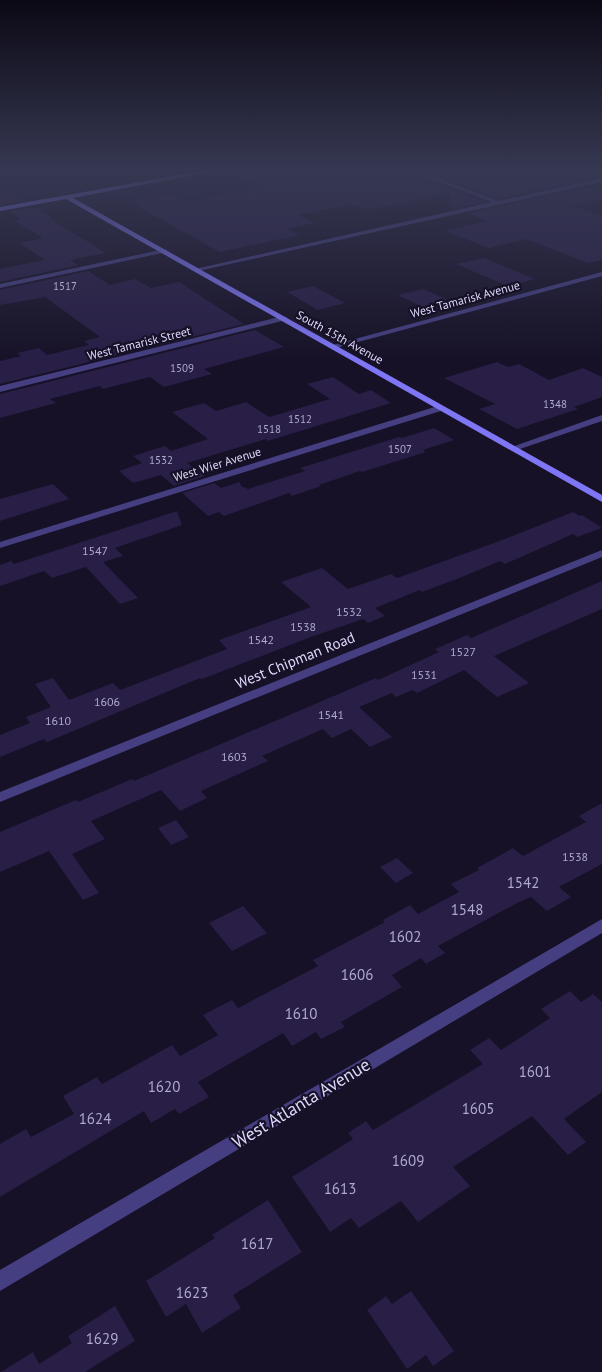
<svg xmlns="http://www.w3.org/2000/svg" width="602" height="1372" font-family="'PT Sans',sans-serif">
	<style>
		.building { fill: #281e46 }
		.lines { fill: none; stroke-linecap: round; stroke-linejoin: round }
		.street { fill: #453f82; fill-rule: evenodd }
		.secondary { fill: #7f76f6; fill-rule: evenodd }
		.labels { text-anchor: middle; dominant-baseline: central; stroke-width: 4.5; stroke-linejoin: round; paint-order: stroke }
		.far-number-label { font-size: 11px; fill: #b0aace }
		.far-street-label { font-size: 12px; fill: #ded8fc; stroke: #161126 }
		.number-label { font-size: 12px; fill: #b0aace }
		.street-label { font-size: 15px; fill: #ded8fc; stroke: #161126 }
		.near-number-label { font-size: 15px; fill: #b0aace }
		.near-street-label { font-size: 18px; fill: #ded8fc; stroke: #161126 }
	</style>
	<rect width="100%" height="100%" fill="#161126"/>
	<path class="building" d="M280 170H359V178L388 172 396 175 409 173 485 202 455 209 452 208 449 193 367 210 352 204 297 215 315 223 287 229 300 235 220 252 142 209 138 206H141L133 201 170 195 183 201H191L263 187 241 177Z
		M422 170H455L485 182 538 170 574 182 499 199Z
		M588 187 602 192V199L570 205 602 216V260L588 263 526 239 489 248 445 231 487 221 468 213Z
		M9 192 24 201 0 205V194Z
		M34 207 51 217 49 218 106 253 70 260 78 265 0 282V269L45 260 19 243 43 238 13 220 21 219 9 211Z
		M484 258 535 279 508 286 456 264Z
		M88 271 110 285 135 279 151 288 179 282 244 324 0 384V361L21 356 17 353 39 348 47 355 89 345 84 341 100 337 45 297 0 305V290Z
		M313 286 345 303 318 310 287 292Z
		M423 289 448 300 423 307 398 295Z
		M255 330 284 347 204 369 212 374 164 387 150 377 103 389 100 386 50 399 56 403 0 418V394Z
		M497 362 508 367 519 364 549 380 583 368 602 377V397L574 407 578 409 517 429 479 409 495 404 444 378Z
		M333 377 359 394 371 390 391 403 268 441 266 439 187 463 205 476 174 486 161 475 133 483 119 471 142 463 133 456 165 446 171 451 208 439 172 412 204 403 216 411 246 402 269 417 330 399 307 384Z
		M434 428 454 440 423 450 426 452 362 472 360 471 319 485 321 486 292 496 289 493 224 516 219 512 208 516 182 493 214 483 221 488 240 482 241 486 248 489 305 471 300 468 399 437 402 438Z
		M53 484 69 499 0 521V499Z
		M177 511 182 525 115 548 123 556 103 562 138 598 120 604 86 567 52 578 44 571 0 586V565L11 561 14 564Z
		M573 512 580 516 582 515 602 528 577 537 573 534 505 564 500 561 462 577 422 592 420 590 375 608 385 616 368 623 363 619 311 637 202 679 200 678 47 742 44 739 0 757V735L30 723 26 717 51 707 35 684 53 678 69 700 113 683 120 690 227 649 219 640 311 607 281 582 322 568 348 589 391 574 397 578 497 542Z
		M602 581V609L494 656 529 683 497 697 464 670 417 693 413 690 396 697 392 693 359 707 392 737 370 747 351 729 332 738 323 729 262 756 268 761 201 791 207 798 180 811 161 790 91 821 105 839 72 854 99 893 83 900 49 851 0 872V832L76 800 78 802 132 779 134 781 376 678 378 680 439 652 435 649 467 635 471 638Z
		M602 803V864L559 887 571 897 547 911 531 897 517 903 438 946 445 953 426 964 421 958 392 975 402 987 341 1022 345 1027 321 1039 316 1032 292 1046 283 1033 198 1082 209 1097 179 1114 175 1109 151 1123 144 1111 0 1197V1144L26 1129 31 1137 74 1114 63 1096 97 1077 102 1084 172 1045 180 1056 218 1035 203 1015 232 1000 238 1008 318 966 313 960 385 922 383 920 410 905 418 914 459 892 451 884 479 870 477 868 513 848 523 856 586 822 579 816Z
		M176 820 189 837 171 845 158 828Z
		M397 858 413 873 396 883 380 867Z
		M243 906 267 933 232 951 209 923Z
		M570 991 581 1002 593 994 602 1002V1092L564 1119 586 1142 568 1155 532 1116 453 1167 470 1186 418 1222 401 1201 359 1228 351 1218 330 1232 292 1177 353 1139 348 1133 366 1121 373 1130 483 1064 470 1050 489 1038 501 1050 550 1018 541 1009Z
		M268 1200 302 1252 233 1295 241 1308 202 1333 186 1304 166 1317 146 1281 215 1238 212 1235Z
		M411 1291 454 1351 433 1366 426 1355 407 1369 367 1310 386 1296 392 1304Z
		M115 1306 135 1341 85 1372H1L33 1352 39 1364 72 1343 68 1336Z"/>
	<g class="lines">
		<path class="street" d="M407 170H416L499 201 602 178V182L198 271 195 269 492 202Z
			M165 249 167 250V252L0 288V284Z
			M602 272V276L336 348 329 346Z
			M283 316 287 318 286 320 0 392V386Z
			M441 405 445 408 444 410 0 548V542Z
			M602 415V421L517 450 514 451 509 448Z
			M602 550V557L0 802V792Z
			M602 919V933L0 1291V1270Z"/>
		<path class="secondary" d="M207 170H220L73 198 602 495V502L66 199 0 211V207Z"/>
	</g>
	<linearGradient id="sky" x2="0" y2="1"><stop stop-color="#0c0915"/><stop offset="0.47" stop-color="#363852"/><stop offset="1" stop-color="#363852" stop-opacity="0"/></linearGradient>
	<rect width="602" height="362" fill="url(#sky)"/>
	<g class="labels">
		<g class="far-number-label">
			<text x="65" y="286">1517</text>
			<text x="182" y="368">1509</text>
			<text x="555" y="404">1348</text>
			<text x="300" y="419">1512</text>
			<text x="269" y="429">1518</text>
			<text x="400" y="449">1507</text>
			<text x="161" y="460">1532</text>
		</g>
		<g class="far-street-label">
			<text transform="translate(465 299) rotate(-15)">West Tamarisk Avenue</text>
			<text transform="translate(340 337) rotate(29)">South 15th Avenue</text>
			<text transform="translate(139 343) rotate(-14)">West Tamarisk Street</text>
			<text transform="translate(217 464) rotate(-17)">West Wier Avenue</text>
		</g>
		<g class="number-label">
			<text x="95" y="550">1547</text>
			<text x="349" y="611">1532</text>
			<text x="303" y="626">1538</text>
			<text x="261" y="639">1542</text>
			<text x="463" y="651">1527</text>
			<text x="424" y="674">1531</text>
			<text x="107" y="701">1606</text>
			<text x="331" y="714">1541</text>
			<text x="58" y="720">1610</text>
			<text x="234" y="756">1603</text>
			<text x="575" y="856">1538</text>
		</g>
		<g class="street-label">
			<text transform="translate(295 660) rotate(-22)">West Chipman Road</text>
		</g>
		<g class="near-number-label">
			<text x="523" y="882">1542</text>
			<text x="467" y="909">1548</text>
			<text x="405" y="936">1602</text>
			<text x="357" y="974">1606</text>
			<text x="301" y="1013">1610</text>
			<text x="535" y="1071">1601</text>
			<text x="164" y="1086">1620</text>
			<text x="478" y="1108">1605</text>
			<text x="95" y="1118">1624</text>
			<text x="408" y="1160">1609</text>
			<text x="340" y="1188">1613</text>
			<text x="257" y="1243">1617</text>
			<text x="192" y="1292">1623</text>
			<text x="102" y="1338">1629</text>
		</g>
		<g class="near-street-label">
			<text transform="translate(301 1103) rotate(-31)">West Atlanta Avenue</text>
		</g>
	</g>
</svg>
